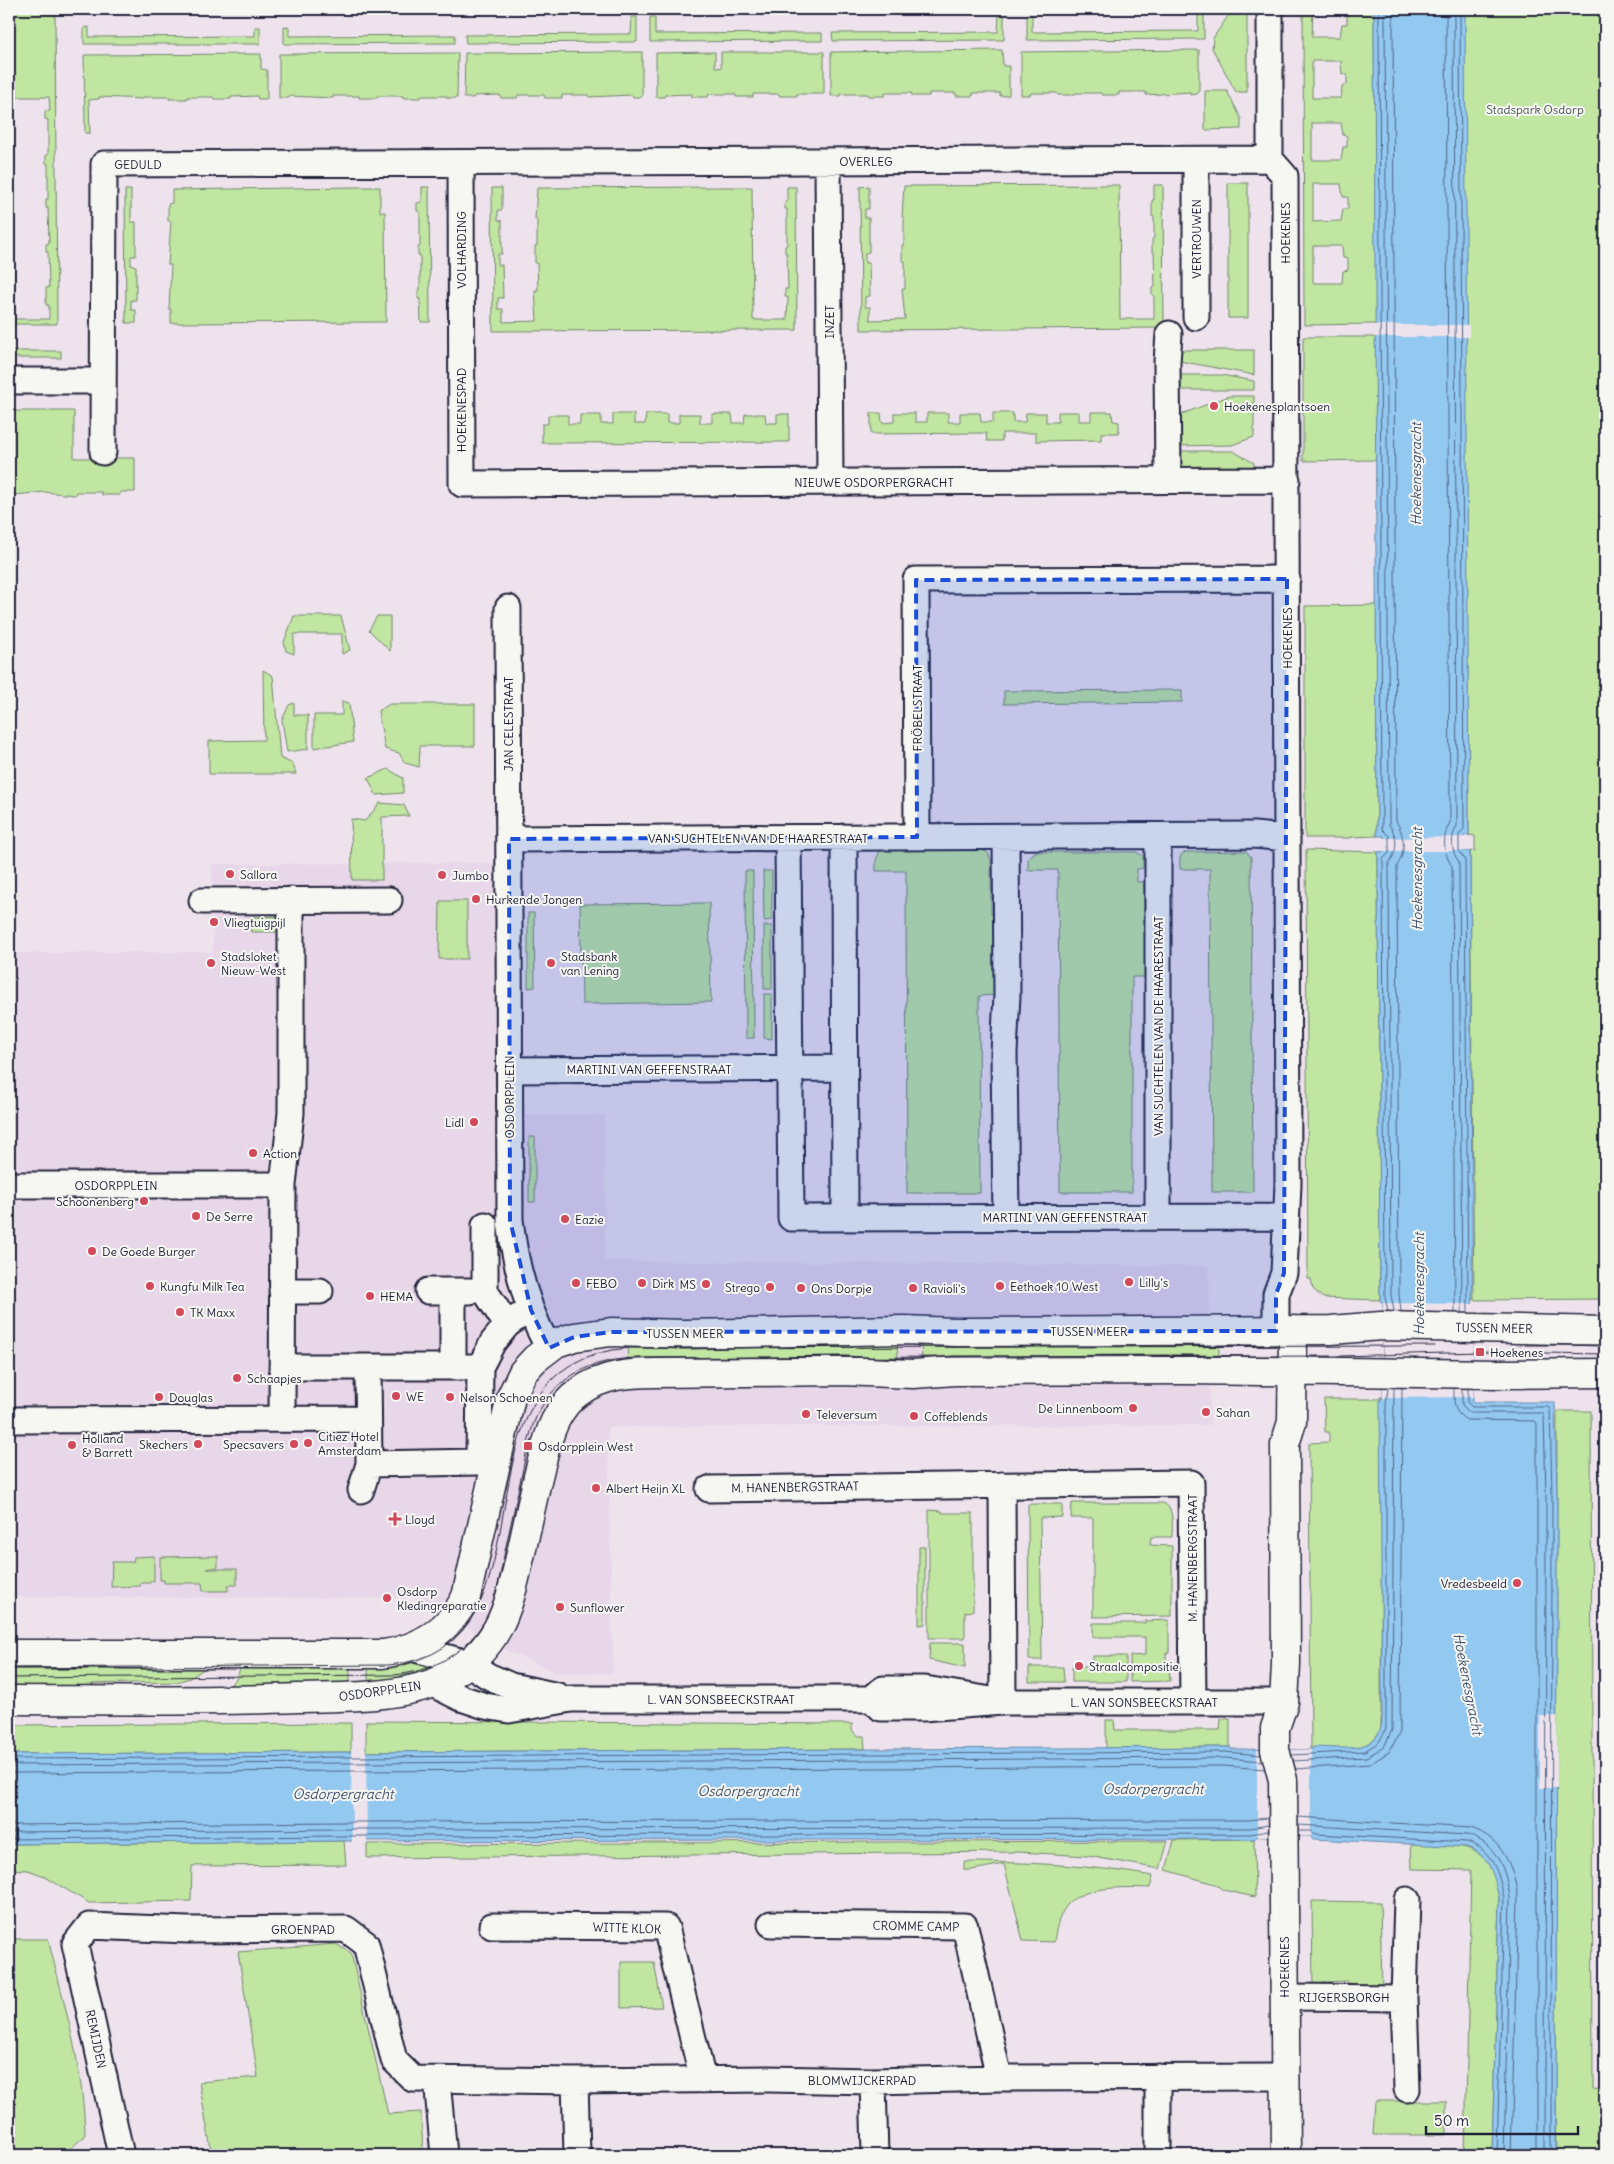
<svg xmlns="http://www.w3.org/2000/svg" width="1614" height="2164" font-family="Delius,sans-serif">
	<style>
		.built { fill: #e8d6e9 }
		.green { fill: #c1e6a1; stroke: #72846e; fill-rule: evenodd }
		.water { fill: #93c8f1; stroke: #6686a8 }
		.pier { fill: #eee3ed }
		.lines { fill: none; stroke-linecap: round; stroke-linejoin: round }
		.shore { stroke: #4f6484; stroke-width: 1 }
		.street-casing { stroke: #22223b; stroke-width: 29 }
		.secondary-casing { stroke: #22223b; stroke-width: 31 }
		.street { stroke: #f6f6f2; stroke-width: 25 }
		.secondary { stroke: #f6f6f2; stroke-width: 28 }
		.tram { stroke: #22223b; stroke-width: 1 }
		.marked { fill: #1d4ed8; fill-opacity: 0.2; stroke: #1d4ed8; stroke-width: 4; stroke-dasharray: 10 6; stroke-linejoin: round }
		.poi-dot { fill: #d1495b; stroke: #f6f6f2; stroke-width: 2 }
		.labels { text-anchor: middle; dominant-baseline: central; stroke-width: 4; stroke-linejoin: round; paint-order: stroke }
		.park-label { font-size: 12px; fill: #4a5354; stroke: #f6f6f2 }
		.street-label { font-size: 12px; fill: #22223b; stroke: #f6f6f2 }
		.poi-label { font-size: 12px; fill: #22223b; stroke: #f6f6f2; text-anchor: start }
		.water-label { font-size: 14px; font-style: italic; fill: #445472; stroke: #f6f6f2 }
	</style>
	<rect width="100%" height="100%" fill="#eee3ed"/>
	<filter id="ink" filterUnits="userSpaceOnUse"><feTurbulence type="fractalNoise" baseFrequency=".02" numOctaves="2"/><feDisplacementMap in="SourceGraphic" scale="10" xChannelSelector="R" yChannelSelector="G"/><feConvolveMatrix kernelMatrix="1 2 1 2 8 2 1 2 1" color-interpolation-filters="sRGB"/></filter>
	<g filter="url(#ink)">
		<path class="built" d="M499 863 500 1115H605V1261L1209 1266 1210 1425 608 1427 613 1673H557L506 1650 419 1598 9 1597V953L213 952 212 864Z"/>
		<path class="green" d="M9 9H55L57 324H9V319H49V305H46V288L49 287 48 252H46V244L49 243 48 208H46V199H48V164L46 163V155H48V120L45 119V111H50L49 97H9Z
			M127 9H217V12L127 13Z
			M327 9H455V11L327 12Z
			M465 9H593V11H465Z
			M1233 9H1247V92H1236L1212 48 1213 38Z
			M1303 9H1313L1312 37H1340L1342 24H1347V12H1342V9H1374L1376 324 1304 325ZM1312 61H1341L1342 74H1347V85L1342 86 1341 98H1312ZM1312 123H1341L1343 135 1347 136V147H1343L1341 160H1312ZM1313 184H1341L1343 197H1348V209H1343L1341 221 1313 222ZM1313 246H1342L1343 258 1348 259V270L1343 271 1342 283H1313Z
			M1463 9H1605V1299L1474 1300 1470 851H1475V836L1469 835Z
			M999 15H1004V40L833 41 832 33 998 32Z
			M1027 15H1032V32L1198 31V15H1204V39L1027 40Z
			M632 17H637V42L466 43 465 35 631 34Z
			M650 17H655V34L822 33V41L650 42Z
			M284 26 289 27V36L455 35V43L284 44Z
			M89 27V37L255 36V27H260V44H84V28Z
			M1002 50 1003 66H1009V95L1000 96V93H973V96H956V93H929V96H912V93H885V96H868V94H841V96H831V52Z
			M1199 50V92L1197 94 1190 95V92L1146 95V92H1119V95H1102L1101 93H1075L1074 95H1058L1057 93H1031L1030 95H1021V52Z
			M642 52V97H633L632 95 589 97 588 95H562V98H545L544 95H518L517 98H501L500 95 474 96 473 98H464L465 53Z
			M715 52V67L721 68V52H824V94H797V96H780L779 94H753V97H736L735 94H709L708 97H692V94L665 95 664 97H656V53Z
			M458 53 457 98H447V96H421V98H403V96H377V98H359V96H333V98L289 96V98H279V54Z
			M261 54V69L267 70V99H258L257 96 231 97V99H214L213 97H187V99H169V97H143V99L99 97V99L89 100 90 133H85L84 55Z
			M1227 91 1241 118V129L1205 130V91Z
			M9 121H13L14 291H9Z
			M1228 183H1248V318H1228Z
			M1119 185 1120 319H1154V296L1152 295V288L1155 287 1154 252 1152 251V239L1154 238V217L1152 216V200H1154V185H1163L1164 328 861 330 860 187 869 186V209H865V218H869V252L865 253V263H869L870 296 865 297V307H870V320L905 319 902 289H905V261H902V245L904 244V218L902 217 904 186Z
			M353 187H380V212H385L386 322 171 323V309H169L171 265H168L171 221H168V204L172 203V190Z
			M422 187H429L430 322H421L420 299H418V290H420V255H418V247L420 246V211H417V203L422 202Z
			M722 187H752L753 320H787L788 297H785V289H788L787 253H785V246L787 245V209H785V201H787V187H796L797 330 493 331 492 188H502V210H498V220L502 221V254H498V265H502L503 298H498V309H503V322L537 321 535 290H538L537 263H535V246H537V219H535L537 188Z
			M125 190H131V222H136V256H131V265L136 266V300H131V310H136V323H126Z
			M1303 337H1376L1377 460 1303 461Z
			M1174 350H1254V375L1174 360Z
			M9 351H61V358H9Z
			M1174 375H1221L1254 381V390H1174Z
			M1229 396H1254V437L1232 445 1174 446V417Z
			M9 411H74V458H135V492H120V495H102V492H76L75 495 45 492 14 495V493H9Z
			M1058 412H1079V421H1091V412H1112L1113 421 1119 422V433H1101V440L1036 441V433H1002V441H987L986 433 871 434V413H881L882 423 894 422V413H915V422H927V413H948V422H960V413H980L981 422H993V413H1013V422H1025L1026 413H1046V422H1058Z
			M613 414H634V424H645L646 414H667V423H679V414H700V423H712V414H732L733 423H744L745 414H765L766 423H777V414H789V442L542 443V424H548V415H568V424H580V415H601V424H613Z
			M1174 451H1233L1254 463V469L1175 470Z
			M1377 605V836L1351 837V838H1305V606Z
			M294 616H341L350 650 342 654V634H294V654L286 651 284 642Z
			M377 616H390V651L369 630Z
			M263 670 273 676 280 758 293 764 296 774H209V741L264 740Z
			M1182 690V702L1004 704V691Z
			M342 701 349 703 353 742 314 748V715H342Z
			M294 703V715H308V749L287 752 282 720 289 705Z
			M390 704H475V746H420L419 767 405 763 399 753 385 749 378 711Z
			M388 769 403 778V793L376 795 368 778Z
			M380 803 404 805 409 816 382 817V880H352L351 819 365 821Z
			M981 849 988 853 991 860V914H1001L997 995 979 996 980 1193H907L906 871H876V860L880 851 884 850Z
			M1306 850 1378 852 1380 1300 1323 1298 1313 1289 1311 1279H1308Z
			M1246 851 1251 857 1253 1192H1212L1210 869H1180C1180 862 1178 854 1186 852Z
			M1035 852H1136L1143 856V868L1137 869V882H1144V920L1154 921V977H1132V1192H1060L1058 870H1028V858Z
			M745 871H753L754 1038H746Z
			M763 871H772V920L764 921Z
			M440 901H467V959H439Z
			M709 903 711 1002 582 1004 580 904Z
			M528 913H534L535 987 528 988Z
			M287 916V932H251L250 917Z
			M764 926H772V989H764Z
			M764 994H772V1039L764 1038Z
			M529 1137H535V1202H529Z
			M627 1337 897 1343 898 1360 628 1368Z
			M1219 1337V1364L922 1360 921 1343Z
			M1380 1397H1382L1381 1728C1370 1756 1334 1748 1309 1748L1311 1746 1309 1443 1329 1442V1432H1325L1324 1399H1380Z
			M1557 1411H1591L1593 2090 1605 2091V2155H1557L1556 2090Z
			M1072 1503H1163C1175 1508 1172 1525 1172 1537H1151L1150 1545 1172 1546V1616L1093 1617V1518H1071Z
			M1028 1504H1062V1517L1040 1518 1042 1660H1029Z
			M929 1510 942 1511V1513H973V1611L965 1612V1638H929Z
			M919 1547H925V1624L919 1625Z
			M154 1556V1581H150V1583H141L140 1586 111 1587 112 1562H133L134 1557Z
			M218 1556V1567L207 1569H237V1585H228V1591H203L202 1583H164V1580H160V1557Z
			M1169 1620V1653H1166V1666H1169L1170 1681 1130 1682V1656L1145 1655V1637H1093V1623H1145V1621Z
			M930 1643H965V1668L929 1660Z
			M1093 1656H1126V1682H1072V1667H1093Z
			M409 1660 442 1666 438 1673 368 1682V1661Z
			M243 1661H350V1683L224 1691 236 1679Z
			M9 1663 207 1667 190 1678 177 1682 92 1684V1693L9 1694Z
			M1029 1667H1063L1064 1682H1029Z
			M1221 1719H1230V1747L1106 1748V1720H1114L1115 1730H1220Z
			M366 1721 852 1724V1730L857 1736H864L865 1749 366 1752Z
			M351 1723V1752L9 1754V1725Z
			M1254 1839 1255 1897 1223 1890 1215 1884 1166 1870 1174 1840Z
			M344 1841 346 1865 192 1866 191 1901 89 1903 42 1875 28 1870 9 1869V1844Z
			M1168 1841 1160 1869 1088 1856 1018 1852 367 1858V1844Z
			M1411 1843C1440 1845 1480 1839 1493 1872 1496 1880 1497 1889 1499 1898L1492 2155H1465L1471 1870 1412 1869Z
			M964 1862C1028 1862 1090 1865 1153 1876L1150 1888C1127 1887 1079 1885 1065 1908 1058 1918 1056 1930 1054 1942L1023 1941 1004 1864 972 1870H964Z
			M1312 1901 1380 1902 1382 1991H1347V1981L1324 1982V1990L1313 1991Z
			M9 1939H48C64 2003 84 2070 85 2136L63 2155H9Z
			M336 1944 351 1953 388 2114 421 2112 423 2155H212L199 2082 258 2077 238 1952Z
			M621 1962H654L662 2007 621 2008Z
			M1375 2101H1446V2135H1373Z"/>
		<path class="water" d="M1374 9H1465L1469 835 1464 836 1463 851H1470L1473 1402H1555L1557 1495 1556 2155H1492L1499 1898C1494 1876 1490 1854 1466 1847L1313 1839 1311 1836H1258L1254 1839 344 1841 9 1844V1754L1230 1747 1231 1749 1305 1750H1311L1313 1747C1338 1747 1379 1756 1382 1721L1380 1401 1383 1397V1304L1380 1300 1378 852 1384 851V836H1377Z"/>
		<path class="pier" d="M1374 325H1469V337H1374Z
			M1470 837 1466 838V849L1473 851H1376L1382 849V839L1376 838Z
			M1383 1303 1473 1304V1397L1383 1398Z
			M1540 1716H1557V1788H1540Z
			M351 1749H366L367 1843H352Z
			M1257 1750H1311V1836H1257Z"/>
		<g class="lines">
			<path class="shore" d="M1379 9 1382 829 1389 836V853L1383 859 1385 1297 1388 1311
				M1385 9 1389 825C1398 836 1398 851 1389 863L1391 1295 1394 1311
				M1393 9 1396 821C1405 835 1406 852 1397 866L1399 1294 1401 1311
				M1446 9 1450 823C1442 836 1443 853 1452 866L1455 1313
				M1454 9 1457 826C1450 837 1451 852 1459 862L1462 1313
				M1460 9 1464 829 1459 835V852L1465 859 1468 1313
				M1454 1388C1454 1402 1453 1413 1467 1420L1535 1421 1537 1423V2155
				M1462 1389V1405L1470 1413H1542L1544 1415 1546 1496 1545 2155
				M1468 1389V1403L1472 1407H1548L1550 1409 1552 1496 1551 2155
				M1292 1755 1365 1751 1379 1742 1386 1729V1404L1388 1388
				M9 1759 1226 1752 1261 1755
				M1293 1761 1366 1757 1384 1747 1392 1730 1394 1388
				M9 1765 1224 1758 1263 1761
				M1295 1769 1370 1764 1389 1752 1400 1732 1402 1388
				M9 1773 1223 1766 1265 1769
				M1298 1817 1471 1828C1502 1838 1514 1867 1518 1898L1511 2155
				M9 1825 344 1822 1248 1820 1268 1818
				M1298 1825 1467 1835C1497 1843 1506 1870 1510 1898L1504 2155
				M1298 1831H1311L1316 1834 1467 1842C1493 1849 1499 1874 1504 1898L1497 2155
				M9 1832 344 1829 1250 1828 1268 1825
				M9 1839 344 1836 1251 1834 1268 1831"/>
			<g class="street-casing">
				<path id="street" d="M1270 9V159L1285 176 1288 1184 1284 1273 1276 1294V1331
					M1196 160V317
					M828 162 830 482
					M461 164 462 484 1287 480
					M9 381H103
					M103 452 104 164 1270 159
					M1168 480 1167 362 1169 334
					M508 608 510 1220C515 1264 527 1310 549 1348
					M844 837 845 1218
					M917 837 916 580 1287 579
					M788 838 791 1218 1285 1217
					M509 839 1254 835 1286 838
					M202 901 389 900
					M509 1070 844 1068
					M9 1185H283
					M1158 1217V836
					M1006 1218 1004 1053 1007 995 1006 837
					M485 1225V1291L507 1325
					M282 1291H320
					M428 1291H470
					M282 1367H480
					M368 1367 369 1464 479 1462 480 1367 493 1342 507 1325 518 1317
					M453 1367V1291
					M282 1419 283 1185 291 1113V900
					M9 1420 368 1419
					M1002 1485 1003 1702
					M709 1489 1191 1483 1193 1702
					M361 1490 369 1464
					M411 1648 468 1663 488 1676 511 1686 558 1696
					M431 1683 461 1698 485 1706 509 1710 571 1699H871L883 1689H925L1003 1702
					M871 1699 881 1708H923L1003 1702H1284
					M1407 1900 1404 1998 1407 2089
					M771 1924 965 1926 999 2078
					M492 1926 666 1927 703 2080
					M1284 1997 1404 1998
					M437 2080 444 2155
					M575 2081 577 2155
					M873 2081 875 2155
					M121 2155 75 1944 89 1926 187 1930 346 1929 366 1944 394 2060 413 2079 575 2081 767 2079 873 2081 999 2078 1286 2077
					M1158 2155V2077"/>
			</g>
			<g class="secondary-casing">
				<path id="secondary" d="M9 1654H383C420 1649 449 1630 466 1597L511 1397 523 1372 535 1359 556 1343 574 1337 611 1332 684 1334 904 1330 955 1332 1331 1330 1381 1326 1605 1331
					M9 1700C105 1700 202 1702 298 1698 342 1697 405 1698 445 1678 498 1651 508 1611 520 1557 528 1524 534 1490 543 1457 549 1433 557 1407 579 1392 602 1375 629 1373 656 1373L843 1371 913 1374 955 1371 1187 1370 1498 1374 1605 1373
					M1286 2155 1283 1780 1275 1750V1728L1284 1702 1286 1665 1285 1444 1292 1422 1293 1330"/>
			</g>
			<use href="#street" class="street"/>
			<use href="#secondary" class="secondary"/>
			<path class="tram" d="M1525 1345H1605
				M9 1668 389 1665C571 1649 435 1362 629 1348L1435 1346
				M9 1678 392 1675C431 1673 469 1652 487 1616 498 1594 501 1569 506 1546 512 1519 518 1492 524 1464 528 1444 531 1421 544 1403 566 1371 597 1360 635 1358L1341 1356 1480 1352 1605 1354"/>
		</g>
	</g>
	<path class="marked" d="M1287 579 1284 1273 1276 1294V1331L611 1332 574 1337 549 1348 531 1310 510 1220 509 839 917 837 916 580Z"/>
	<g class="poi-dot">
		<circle cx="1214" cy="406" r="5"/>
		<circle cx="230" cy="874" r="5"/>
		<circle cx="442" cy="875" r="5"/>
		<circle cx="476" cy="899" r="5"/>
		<circle cx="214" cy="922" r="5"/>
		<circle cx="211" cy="963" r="5"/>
		<circle cx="551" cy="963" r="5"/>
		<circle cx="474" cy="1122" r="5"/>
		<circle cx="253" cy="1153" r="5"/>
		<circle cx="144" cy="1201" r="5"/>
		<circle cx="196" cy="1216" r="5"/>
		<circle cx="565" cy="1219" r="5"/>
		<circle cx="92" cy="1251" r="5"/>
		<circle cx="1129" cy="1282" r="5"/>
		<circle cx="576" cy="1283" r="5"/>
		<circle cx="642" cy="1283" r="5"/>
		<circle cx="706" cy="1284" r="5"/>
		<circle cx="150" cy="1286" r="5"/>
		<circle cx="1000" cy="1286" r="5"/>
		<circle cx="770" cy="1287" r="5"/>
		<circle cx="801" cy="1288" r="5"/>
		<circle cx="913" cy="1288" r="5"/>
		<circle cx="370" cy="1296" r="5"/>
		<circle cx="180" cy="1312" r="5"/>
		<rect x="1475" y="1347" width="10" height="10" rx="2.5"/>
		<circle cx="237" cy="1378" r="5"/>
		<circle cx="396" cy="1396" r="5"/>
		<circle cx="159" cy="1397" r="5"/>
		<circle cx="450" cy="1397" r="5"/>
		<circle cx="1133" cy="1408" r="5"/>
		<circle cx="1206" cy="1412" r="5"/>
		<circle cx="806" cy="1414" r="5"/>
		<circle cx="914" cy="1416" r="5"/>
		<circle cx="308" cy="1443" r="5"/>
		<circle cx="198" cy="1444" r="5"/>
		<circle cx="294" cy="1444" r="5"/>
		<circle cx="72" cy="1445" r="5"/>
		<rect x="523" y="1441" width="10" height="10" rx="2.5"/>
		<circle cx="596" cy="1488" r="5"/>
		<path d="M392.5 1511.5h5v5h5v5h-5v5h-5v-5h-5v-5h5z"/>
		<circle cx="1517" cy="1583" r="5"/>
		<circle cx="387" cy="1598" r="5"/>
		<circle cx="560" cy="1607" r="5"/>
		<circle cx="1079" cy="1666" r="5"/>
	</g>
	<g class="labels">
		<g class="park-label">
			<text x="1535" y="109">Stadspark Osdorp</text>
		</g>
		<g class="street-label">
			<text x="866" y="161">OVERLEG</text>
			<text x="138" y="164">GEDULD</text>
			<text transform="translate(1285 233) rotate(-90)">HOEKENES</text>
			<text transform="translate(1196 239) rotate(-90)">VERTROUWEN</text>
			<text transform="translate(461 250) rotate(-90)">VOLHARDING</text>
			<text transform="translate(829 322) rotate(-90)">INZET</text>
			<text transform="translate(461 410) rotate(-90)">HOEKENESPAD</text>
			<text x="874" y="482">NIEUWE OSDORPERGRACHT</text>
			<text transform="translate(1287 638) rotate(-90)">HOEKENES</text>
			<text transform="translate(917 708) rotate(-90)">FRÖBELSTRAAT</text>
			<text transform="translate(508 724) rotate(-90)">JAN CELESTRAAT</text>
			<text x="758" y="838">VAN SUCHTELEN VAN DE HAARESTRAAT</text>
			<text transform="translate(1158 1026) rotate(-90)">VAN SUCHTELEN VAN DE HAARESTRAAT</text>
			<text x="649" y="1069">MARTINI VAN GEFFENSTRAAT</text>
			<text transform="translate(509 1097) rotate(-90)">OSDORPPLEIN</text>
			<text x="116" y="1185">OSDORPPLEIN</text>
			<text x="1065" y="1217">MARTINI VAN GEFFENSTRAAT</text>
			<text transform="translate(1494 1328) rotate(1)">TUSSEN MEER</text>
			<text x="1089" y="1331">TUSSEN MEER</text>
			<text x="685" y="1333">TUSSEN MEER</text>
			<text transform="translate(795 1487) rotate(-1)">M. HANENBERGSTRAAT</text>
			<text transform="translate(1192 1558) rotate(-90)">M. HANENBERGSTRAAT</text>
			<text transform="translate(380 1691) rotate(-8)">OSDORPPLEIN</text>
			<text x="721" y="1699">L. VAN SONSBEECKSTRAAT</text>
			<text x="1144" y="1702">L. VAN SONSBEECKSTRAAT</text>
			<text transform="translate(916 1926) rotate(1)">CROMME CAMP</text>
			<text transform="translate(627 1928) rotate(2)">WITTE KLOK</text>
			<text x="303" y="1929">GROENPAD</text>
			<text transform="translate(1284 1967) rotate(-90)">HOEKENES</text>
			<text x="1344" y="1997">RIJGERSBORGH</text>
			<text transform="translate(96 2039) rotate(78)">REMIJDEN</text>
			<text x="862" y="2080">BLOMWIJCKERPAD</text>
		</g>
		<g class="poi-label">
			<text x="1224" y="406">Hoekenesplantsoen</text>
			<text x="240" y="874">Sallora</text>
			<text x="452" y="875">Jumbo</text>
			<text x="486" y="899">Hurkende Jongen</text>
			<text x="224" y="922">Vliegtuigpijl</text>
			<text x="221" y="956">Stadsloket<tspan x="221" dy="14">Nieuw-West</tspan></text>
			<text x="561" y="956">Stadsbank<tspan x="561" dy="14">van Lening</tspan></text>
			<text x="464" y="1122" text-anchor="end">Lidl</text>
			<text x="263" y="1153">Action</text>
			<text x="134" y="1201" text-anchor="end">Schoonenberg</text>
			<text x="206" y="1216">De Serre</text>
			<text x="575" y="1219">Eazie</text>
			<text x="102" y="1251">De Goede Burger</text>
			<text x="1139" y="1282">Lilly's</text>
			<text x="586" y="1283">FEBO</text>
			<text x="652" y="1283">Dirk</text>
			<text x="696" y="1284" text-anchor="end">MS</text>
			<text x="160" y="1286">Kungfu Milk Tea</text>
			<text x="1010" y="1286">Eethoek 10 West</text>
			<text x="760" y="1287" text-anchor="end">Strego</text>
			<text x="811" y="1288">Ons Dorpje</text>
			<text x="923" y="1288">Ravioli's</text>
			<text x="380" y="1296">HEMA</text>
			<text x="190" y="1312">TK Maxx</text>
			<text x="1490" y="1352">Hoekenes</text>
			<text x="247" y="1378">Schaapjes</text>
			<text x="406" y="1396">WE</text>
			<text x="169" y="1397">Douglas</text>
			<text x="460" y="1397">Nelson Schoenen</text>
			<text x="1123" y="1408" text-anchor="end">De Linnenboom</text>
			<text x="1216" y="1412">Sahan</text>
			<text x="816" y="1414">Televersum</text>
			<text x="924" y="1416">Coffeblends</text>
			<text x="318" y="1436">Citiez Hotel<tspan x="318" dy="14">Amsterdam</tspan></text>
			<text x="82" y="1438">Holland<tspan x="82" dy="14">&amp; Barrett</tspan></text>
			<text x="188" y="1444" text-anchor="end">Skechers</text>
			<text x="284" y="1444" text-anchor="end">Specsavers</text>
			<text x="538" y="1446">Osdorpplein West</text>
			<text x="606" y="1488">Albert Heijn XL</text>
			<text x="405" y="1519">Lloyd</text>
			<text x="1507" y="1583" text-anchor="end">Vredesbeeld</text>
			<text x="397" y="1591">Osdorp<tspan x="397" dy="14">Kledingreparatie</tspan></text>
			<text x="570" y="1607">Sunflower</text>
			<text x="1089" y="1666">Straalcompositie</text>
		</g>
		<g class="water-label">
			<text transform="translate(1416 474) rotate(-90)">Hoekenesgracht</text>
			<text transform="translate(1417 879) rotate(-90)">Hoekenesgracht</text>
			<text transform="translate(1419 1284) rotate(-90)">Hoekenesgracht</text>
			<text transform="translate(1468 1684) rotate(79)">Hoekenesgracht</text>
			<text x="1153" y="1789">Osdorpergracht</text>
			<text x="748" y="1791">Osdorpergracht</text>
			<text x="343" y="1794">Osdorpergracht</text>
		</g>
	</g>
	<rect width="1614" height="2164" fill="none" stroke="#f6f6f2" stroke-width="30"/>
	<rect x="15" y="15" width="1584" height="2134" fill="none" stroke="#22223b" stroke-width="2" filter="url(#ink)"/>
	<path d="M1426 2126v8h152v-8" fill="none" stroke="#22223b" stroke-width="2.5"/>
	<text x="1434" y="2126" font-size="15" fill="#22223b" stroke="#f6f6f2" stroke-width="4" paint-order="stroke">50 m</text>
</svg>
